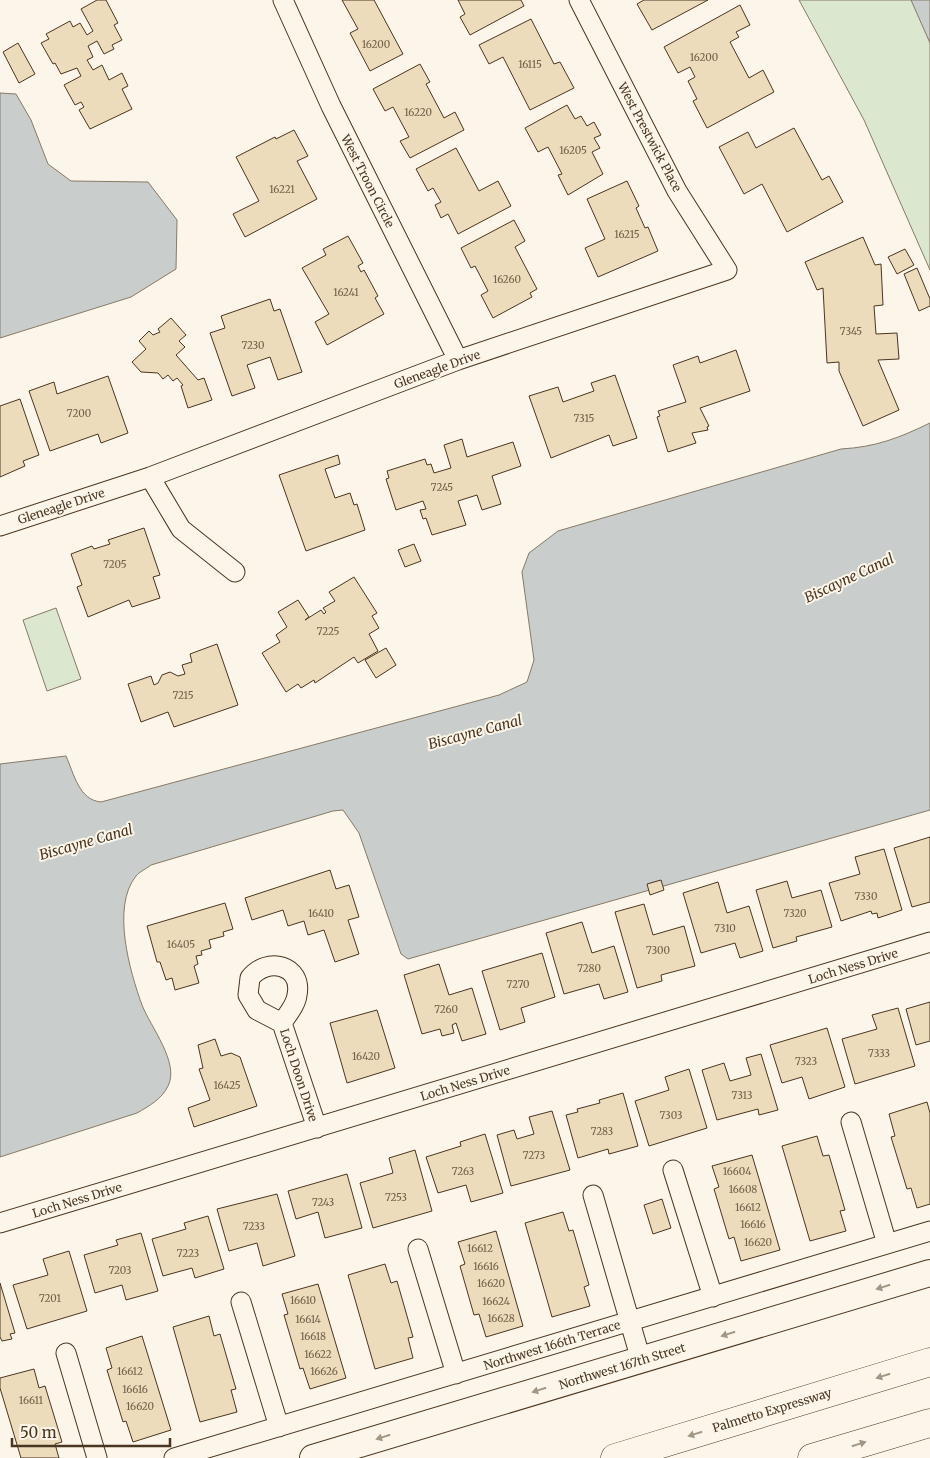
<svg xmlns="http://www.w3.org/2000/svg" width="930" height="1458" font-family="Merriweather,serif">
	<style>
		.green { fill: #dce7d0; stroke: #887966 }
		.water { fill: #c9cecd; stroke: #887966 }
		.building { fill: #ecdcbc; stroke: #4a3520 }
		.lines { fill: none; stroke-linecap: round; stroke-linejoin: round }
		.street-casing { stroke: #4a3520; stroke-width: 21 }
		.secondary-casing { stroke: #4a3520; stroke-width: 28 }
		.highway-casing { stroke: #4a3520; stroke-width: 29 }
		.street { stroke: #fbf6e9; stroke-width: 19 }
		.secondary { stroke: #fbf6e9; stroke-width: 26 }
		.highway { stroke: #fbf6e9; stroke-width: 28 }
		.oneway { fill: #a29684 }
		.labels { text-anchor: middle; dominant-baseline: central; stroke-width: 4; stroke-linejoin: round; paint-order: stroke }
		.number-label { font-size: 10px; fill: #725f47 }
		.street-label { font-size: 12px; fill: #4a3520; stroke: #fbf6e9 }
		.water-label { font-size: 14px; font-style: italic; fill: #4a3520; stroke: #fbf6e9 }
	</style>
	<rect width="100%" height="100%" fill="#fbf6e9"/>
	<path class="green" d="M799 0H930V270L864 120Z
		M56 608 81 679 47 691 23 620Z"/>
	<path class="water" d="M911 0H930V43Z
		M0 93 16 94 31 120 48 164 71 181 148 182 177 220 176 269 131 297 0 338Z
		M930 423V810L408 959 401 954 359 833 343 810 333 811 151 865C146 869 139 872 136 876 111 907 130 972 142 1005 150 1026 180 1063 168 1086 162 1099 149 1106 137 1113L0 1157V764L66 756C74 774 79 800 101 802L499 695 527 682 534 660 522 572 529 553 558 531 841 449C876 447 899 438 930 423Z"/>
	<path class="building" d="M97 0H106L118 23 114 25 122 40 112 45 114 49 104 54 97 41 88 46 93 57 87 60 93 70 102 65 109 80 122 73 128 86 122 89 132 109 90 129 79 110 84 107 81 102 75 105 64 85 81 76 77 68 61 74 55 63 53 64 41 43 49 39 46 34 70 21 73 27 80 23 87 35 93 31 81 9Z
		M342 0H374L403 54 370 71 350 33 358 29Z
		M458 0H521L524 6 470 35 460 17 465 14Z
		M644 0H708L652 30 637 4Z
		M740 5 750 25 736 32 739 37 730 42 749 78 763 70 774 92 707 128 693 101 697 99 688 81 695 77 690 67 678 73 664 47Z
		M531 19 554 64 560 62 574 88 530 110 503 57 489 64 479 45Z
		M18 43 35 74 19 83 3 52Z
		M420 64 430 82 426 84 444 118 455 112 464 130 410 158 400 141 409 137 393 107 385 111 373 89Z
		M567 105 575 119 581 116 587 126 594 122 601 135 594 138 600 148 592 152 603 174 568 195 558 175 562 174 548 147 538 152 525 128Z
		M794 128 822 180 829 176 843 202 787 232 762 184 744 194 719 147 748 132 756 148Z
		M294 130 308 156 297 161 317 199 245 237 233 214 259 201 236 157 275 137 276 139Z
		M456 148 479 191 498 181 511 206 458 234 448 214 441 218 435 205 441 202 433 188 428 191 416 169Z
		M627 181 639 206 636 208 645 228 648 227 658 251 598 277 585 248 605 239 587 199Z
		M514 220 525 241 515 247 537 289 530 293 532 297 493 318 481 295 488 291 475 266 471 268 461 248Z
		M348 236 363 263 358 266 361 272 364 270 378 296 375 298 384 314 327 345 315 322 329 314 302 268 326 255 323 249Z
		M863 237 875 265 881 264 883 305 874 306 876 334 897 333 899 359 878 360 899 410 863 426 839 371V362L827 363 823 288 817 290 805 262Z
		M905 249 914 265 897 274 888 257Z
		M917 268 930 299V306L919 311 904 274Z
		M270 299 274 311 280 309 302 372 278 380 270 357 247 365 255 388 232 396 210 333 225 328 221 316Z
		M171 318 186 335 179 341 185 347 176 355 198 380 204 378 212 400 188 408 181 386 183 385 177 378 173 381 168 375 163 379 158 373 141 372 132 362 146 349 139 341 149 331 153 335 160 332 158 329Z
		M736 350 750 391 700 408 709 426 707 427 708 430 692 433 696 443 668 452 657 417 660 416 658 411 686 402 673 365 698 356 700 363Z
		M615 375 637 438 613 446 609 435 551 458 529 396 558 387 563 402 594 391 591 383Z
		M108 376 128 433 101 443 98 434 50 451 29 391 54 382 57 394Z
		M20 399 39 455 23 461 25 466 0 477V406Z
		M462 439 467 457 513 442 521 466 492 476 501 504 482 510 477 495 458 501 466 525 432 535 426 518 423 519 420 510 426 509 423 501 396 510 386 479 389 478 387 471 425 459 427 465 431 464 434 473 451 468 444 445Z
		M338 455 340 464 325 469 335 498 350 493 354 505 357 504 365 530 306 551 279 475Z
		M144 528 160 575 153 577 160 598 132 607 129 600 88 617 77 587 82 585 71 554 92 546 94 549 110 544 108 540Z
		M414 544 421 561 405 567 398 550Z
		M354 577 377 613 372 616 379 628 369 634 378 651 358 663 354 657 315 683 314 680 301 688 298 684 286 692 262 653 280 642 276 635 287 627 278 612 298 600 309 617 305 620 321 610 324 614 326 612 323 608 335 601 329 592Z
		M217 644 238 705 174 727 168 712 141 722 128 684 151 676 154 685 158 683 162 675 170 672 178 676 185 674 182 665 192 662 190 654Z
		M386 648 396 665 376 678 365 660Z
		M930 837V902L912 907 894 848Z
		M884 849 902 910 878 918 877 913 872 914 871 911 841 921 829 883 860 874 855 857Z
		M330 870 336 889 349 885 359 917 348 920 359 954 335 962 324 930 308 935 304 921 288 926 283 910 252 920 245 898Z
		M661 880 664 890 650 895 647 884Z
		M787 881 792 898 821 890 832 927 796 937 797 941 773 948 756 890Z
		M718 882 727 913 749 906 763 951 740 958 735 943 701 953 683 893Z
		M225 903 233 929 223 932 224 936 209 940 211 948 201 951 202 955 196 956 198 964 194 966 199 983 175 990 172 978 166 980 160 962H157L147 926Z
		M644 904 653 935 684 926 695 966 661 975 662 981 637 988 615 912Z
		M582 922 592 953 614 946 628 992 604 999 599 984 564 994 546 933Z
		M542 953 555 997 521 1008 525 1022 500 1030 482 971Z
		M439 964 449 995 472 988 486 1034 462 1041 456 1023 452 1025 454 1033 442 1036 440 1029 422 1034 404 975Z
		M930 1002V1041L916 1045 906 1009Z
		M898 1008 915 1066 855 1084 842 1039 877 1029 872 1015Z
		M377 1010 395 1068 347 1083 330 1023Z
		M827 1028 845 1087 809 1099 802 1077 782 1083 770 1045Z
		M215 1039 221 1056 231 1053 240 1057 257 1106 194 1127 188 1108 210 1100 199 1069 203 1068 198 1045Z
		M761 1054 778 1110 759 1115 758 1109 717 1120 702 1070 724 1063 730 1081 751 1075 746 1058Z
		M689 1069 707 1128 649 1146 635 1101 669 1090 665 1077Z
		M623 1093 638 1146 609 1154 608 1149 578 1158 566 1115 578 1112 577 1109 600 1103 599 1100Z
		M927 1102 930 1113V1204L917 1208 911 1188 907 1189 891 1137 895 1136 889 1114Z
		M552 1111 570 1170 511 1186 497 1135 514 1130 517 1139 534 1134 529 1117Z
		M485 1134 503 1193 471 1202 466 1185 438 1193 426 1157 461 1146 460 1142Z
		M817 1136 823 1156 829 1155 845 1210 840 1211 846 1231 810 1241 782 1146Z
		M415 1150 432 1211 373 1228 360 1183 393 1173 389 1158Z
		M752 1155 780 1250 741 1261 734 1237 729 1239 714 1189 719 1187 712 1166Z
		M347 1174 362 1228 325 1238 318 1212 296 1219 288 1191Z
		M277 1194 295 1256 263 1266 257 1243 229 1251 217 1209Z
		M662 1199 671 1228 653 1234 644 1205Z
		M563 1212 569 1231 573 1230 589 1285 584 1287 590 1306 552 1317 525 1223Z
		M208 1216 224 1269 195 1278 192 1268 163 1276 152 1239 186 1229 184 1223Z
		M496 1231 523 1326 486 1337 479 1314 474 1315 460 1266 465 1264 458 1242Z
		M141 1233 158 1291 126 1300 122 1285 95 1293 84 1255 118 1245 116 1240Z
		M69 1251 87 1311 27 1329 13 1285 48 1275 43 1259Z
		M385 1264 391 1283 397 1281 413 1337 408 1338 413 1358 375 1369 348 1275Z
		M0 1283 15 1333 10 1334 12 1339 2 1341 0 1337Z
		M318 1284 346 1378 310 1389 303 1368 300 1369 284 1315 288 1314 282 1294Z
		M209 1316 214 1336 220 1334 236 1389 231 1390 237 1412 200 1422 173 1327Z
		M142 1336 171 1430 133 1442 126 1421 123 1422 107 1370 112 1368 106 1348Z
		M34 1369 39 1388 45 1386 62 1442 55 1444 59 1458H21L0 1388V1378Z"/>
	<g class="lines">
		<g class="street-casing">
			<path id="street" d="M283 0 331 106 458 360
				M150 477 181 529 235 572
				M0 526 150 477 458 360 727 270 677 191 579 0
				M282 1023C287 1015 296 1005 297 995 303 965 267 956 250 978L248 995 257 1010 282 1023 317 1128
				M851 1122 887 1244
				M673 1170 713 1297
				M593 1195 641 1360
				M0 1223 930 942
				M418 1249 456 1374
				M241 1302 279 1427
				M66 1353 97 1458
				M174 1458 930 1231"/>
		</g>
		<g class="secondary-casing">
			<path id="secondary" d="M313 1458 930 1273"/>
		</g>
		<g class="highway-casing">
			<path id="highway" d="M615 1458 930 1362
				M812 1458 930 1423"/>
		</g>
		<use href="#street" class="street"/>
		<use href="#secondary" class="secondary"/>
		<use href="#highway" class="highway"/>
	</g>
	<defs><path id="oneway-solid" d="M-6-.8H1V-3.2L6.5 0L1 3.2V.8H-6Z" transform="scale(1.25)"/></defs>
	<g class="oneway">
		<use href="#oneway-solid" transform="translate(883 1287) rotate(163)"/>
		<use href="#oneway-solid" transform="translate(728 1334) rotate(163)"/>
		<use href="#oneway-solid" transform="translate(883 1376) rotate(163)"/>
		<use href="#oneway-solid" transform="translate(539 1390) rotate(163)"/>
		<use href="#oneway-solid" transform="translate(695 1434) rotate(163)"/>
		<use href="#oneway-solid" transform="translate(383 1437) rotate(163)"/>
		<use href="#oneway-solid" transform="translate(859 1444) rotate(-17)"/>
	</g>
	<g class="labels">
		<g class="number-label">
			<text x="376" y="44">16200</text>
			<text x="704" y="57">16200</text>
			<text x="530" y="64">16115</text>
			<text x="418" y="112">16220</text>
			<text x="573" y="150">16205</text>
			<text x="282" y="189">16221</text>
			<text x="627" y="234">16215</text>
			<text x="507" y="279">16260</text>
			<text x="346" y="292">16241</text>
			<text x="851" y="331">7345</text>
			<text x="253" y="345">7230</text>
			<text x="79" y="413">7200</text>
			<text x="584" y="418">7315</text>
			<text x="442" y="487">7245</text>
			<text x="115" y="564">7205</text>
			<text x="328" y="631">7225</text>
			<text x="183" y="695">7215</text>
			<text x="866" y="896">7330</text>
			<text x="321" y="913">16410</text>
			<text x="795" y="913">7320</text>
			<text x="725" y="928">7310</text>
			<text x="181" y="944">16405</text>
			<text x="658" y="950">7300</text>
			<text x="589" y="968">7280</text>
			<text x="518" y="984">7270</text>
			<text x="446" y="1009">7260</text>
			<text x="879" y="1053">7333</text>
			<text x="366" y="1056">16420</text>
			<text x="806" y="1061">7323</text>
			<text x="227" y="1085">16425</text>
			<text x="742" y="1095">7313</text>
			<text x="671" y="1115">7303</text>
			<text x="602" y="1131">7283</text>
			<text x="534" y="1155">7273</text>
			<text x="463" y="1171">7263</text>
			<text x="737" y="1171">16604</text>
			<text x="743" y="1189">16608</text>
			<text x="396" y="1197">7253</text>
			<text x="323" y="1202">7243</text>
			<text x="748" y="1207">16612</text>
			<text x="753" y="1224">16616</text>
			<text x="254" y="1226">7233</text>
			<text x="758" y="1242">16620</text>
			<text x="480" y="1248">16612</text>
			<text x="188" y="1253">7223</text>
			<text x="486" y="1266">16616</text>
			<text x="120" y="1270">7203</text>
			<text x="491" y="1283">16620</text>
			<text x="50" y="1298">7201</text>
			<text x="303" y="1300">16610</text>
			<text x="496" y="1301">16624</text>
			<text x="501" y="1318">16628</text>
			<text x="308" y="1319">16614</text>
			<text x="313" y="1336">16618</text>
			<text x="318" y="1354">16622</text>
			<text x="130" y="1371">16612</text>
			<text x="324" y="1371">16626</text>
			<text x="135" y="1389">16616</text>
			<text x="31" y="1400">16611</text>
			<text x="140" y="1406">16620</text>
		</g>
		<g class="street-label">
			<text transform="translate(650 137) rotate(62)">West Prestwick Place</text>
			<text transform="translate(368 181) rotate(63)">West Troon Circle</text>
			<text transform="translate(437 369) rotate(-20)">Gleneagle Drive</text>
			<text transform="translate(61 506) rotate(-18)">Gleneagle Drive</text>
			<text transform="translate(853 966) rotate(-17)">Loch Ness Drive</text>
			<text transform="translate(299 1075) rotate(72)">Loch Doon Drive</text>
			<text transform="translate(465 1083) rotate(-17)">Loch Ness Drive</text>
			<text transform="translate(77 1200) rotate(-17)">Loch Ness Drive</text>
			<text transform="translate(552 1345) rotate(-17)">Northwest 166th Terrace</text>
			<text transform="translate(622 1366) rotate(-17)">Northwest 167th Street</text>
			<text transform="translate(772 1410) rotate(-17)">Palmetto Expressway</text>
		</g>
		<g class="water-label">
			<text transform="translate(849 578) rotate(-25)">Biscayne Canal</text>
			<text transform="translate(475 732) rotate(-15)">Biscayne Canal</text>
			<text transform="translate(86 842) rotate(-16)">Biscayne Canal</text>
		</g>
	</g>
	<path d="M12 1438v8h158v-8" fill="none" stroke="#4a3520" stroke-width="2.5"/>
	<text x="20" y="1438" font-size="15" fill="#4a3520" stroke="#fbf6e9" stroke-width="4" paint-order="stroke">50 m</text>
</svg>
